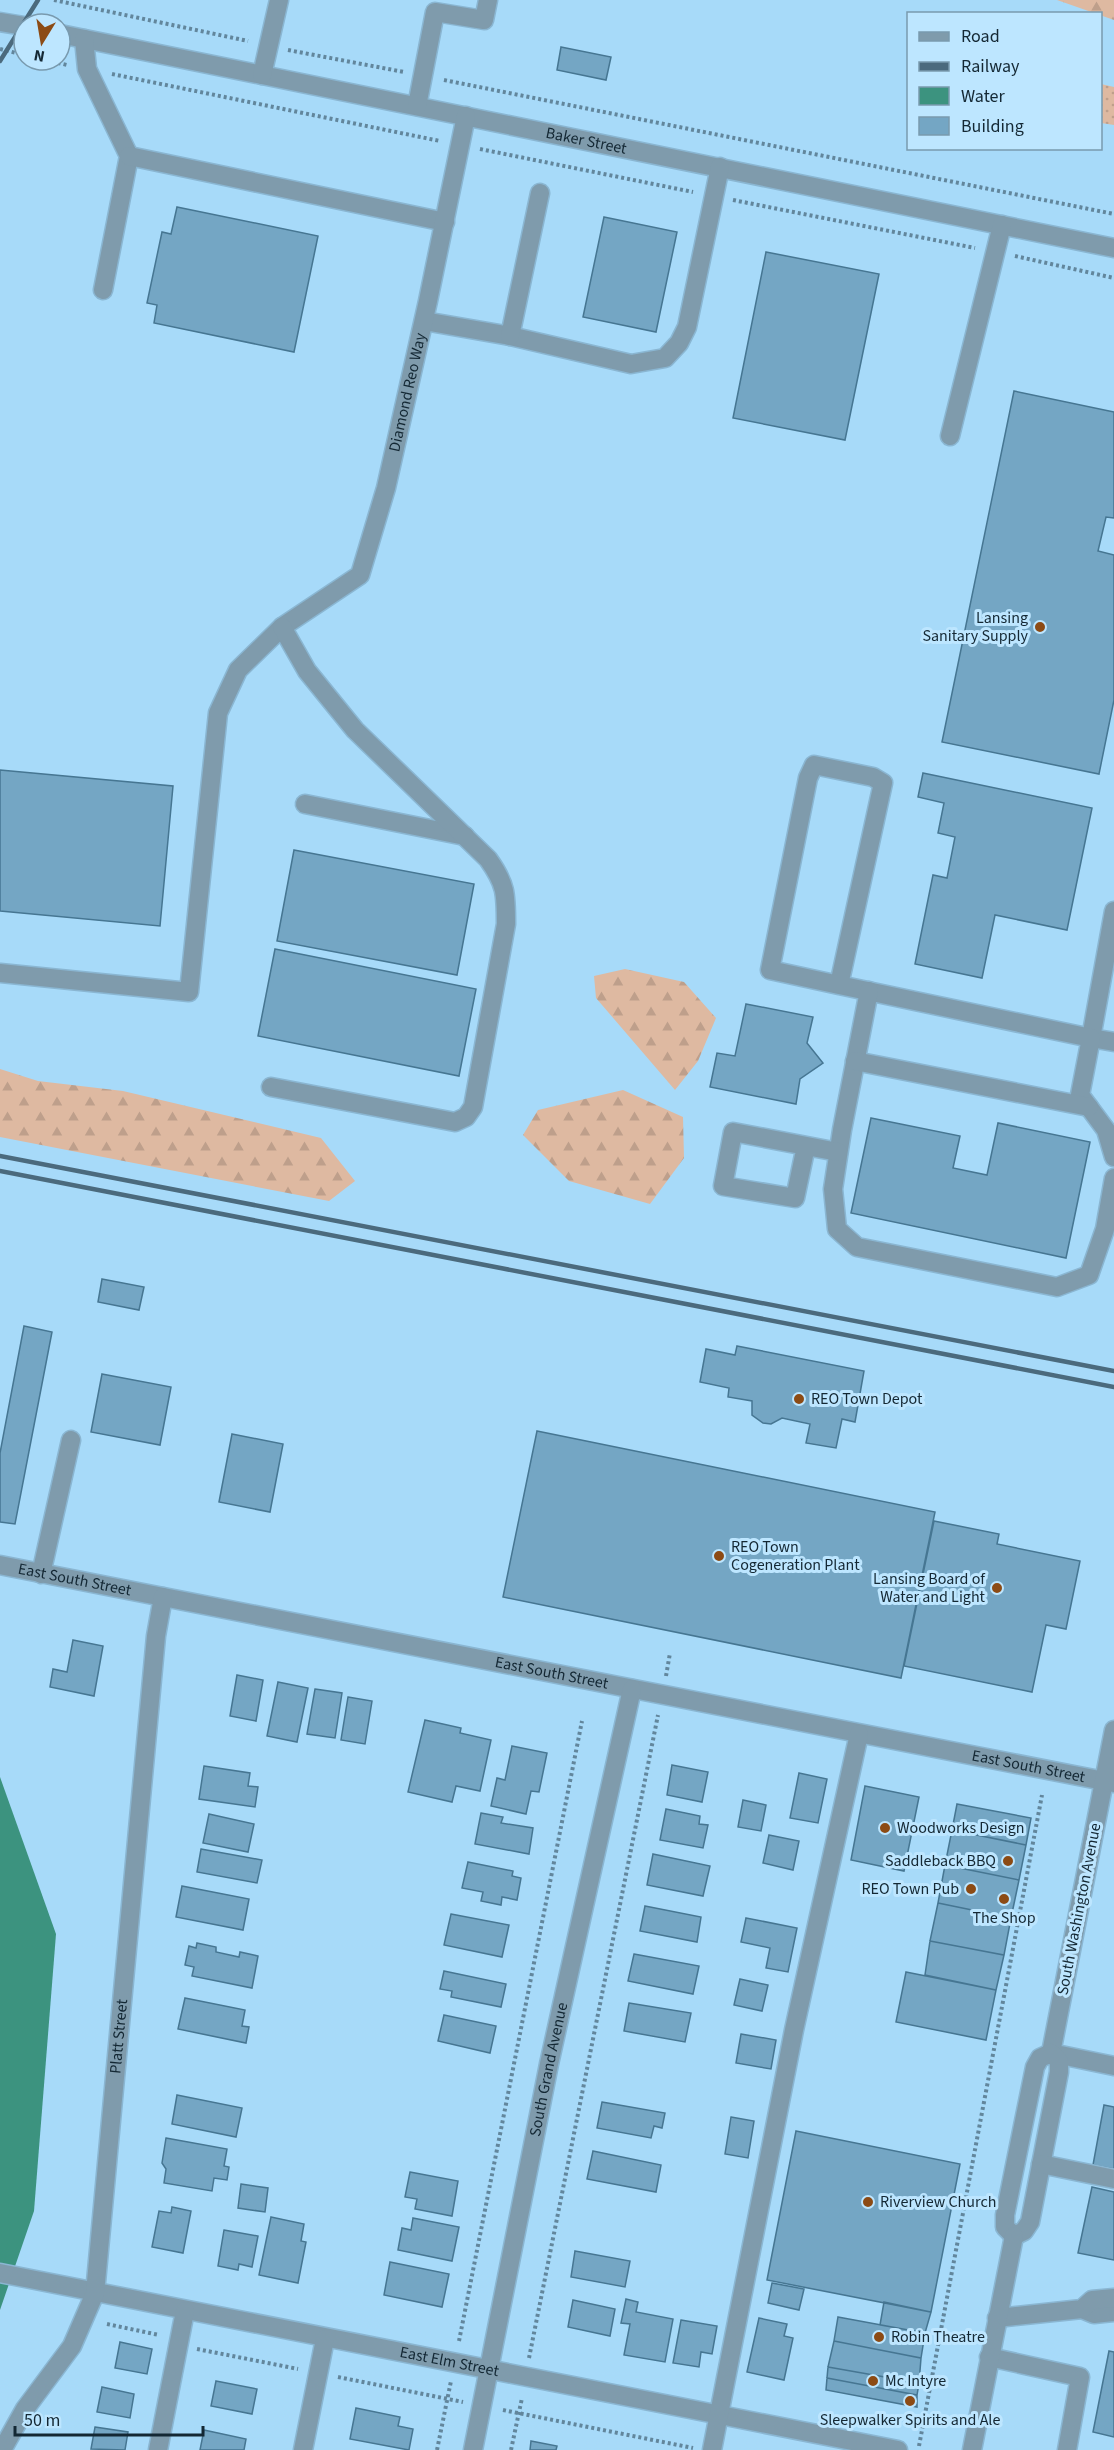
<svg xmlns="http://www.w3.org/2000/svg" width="1114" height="2450" font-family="'Source Sans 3',sans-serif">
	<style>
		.grass { fill: url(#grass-dots) }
		.forest { fill: url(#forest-firs) }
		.water { fill: #3c937f }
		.building { fill: #74a6c4; stroke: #467692; stroke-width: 1.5 }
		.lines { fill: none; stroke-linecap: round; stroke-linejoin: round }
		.minor-casing { stroke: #8ab6d2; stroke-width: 21 }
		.path { stroke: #62869c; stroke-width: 4; stroke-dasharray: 3 3; stroke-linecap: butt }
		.minor { stroke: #7f9bac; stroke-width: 18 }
		.rail { stroke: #4b6a7d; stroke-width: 4.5 }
		.poi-dot { fill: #8c4b15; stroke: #bde6ff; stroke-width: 2 }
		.labels { text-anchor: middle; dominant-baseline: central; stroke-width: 6; stroke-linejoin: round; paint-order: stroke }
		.street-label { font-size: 16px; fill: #142834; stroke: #bde6ff }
		.poi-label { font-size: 16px; fill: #142834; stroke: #bde6ff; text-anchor: start }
	</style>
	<defs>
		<pattern id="grass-dots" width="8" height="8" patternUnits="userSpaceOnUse" patternTransform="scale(1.5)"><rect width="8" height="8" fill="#deb9a1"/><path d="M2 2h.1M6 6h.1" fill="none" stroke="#be9f8b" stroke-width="1.8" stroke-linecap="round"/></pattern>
		<pattern id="forest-firs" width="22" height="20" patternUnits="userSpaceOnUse" patternTransform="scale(1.5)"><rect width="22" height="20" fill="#deb9a1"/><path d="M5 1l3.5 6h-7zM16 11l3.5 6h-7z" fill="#be9f8b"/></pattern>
	</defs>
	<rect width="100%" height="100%" fill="#a7daf9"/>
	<path class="grass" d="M1101 84 1114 87V125L1101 123Z"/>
	<path class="forest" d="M1057 0H1114V20Z
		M625 969 684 982 716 1018 698 1061 675 1090 596 998 594 976Z
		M0 1069 38 1081 123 1091 321 1138 355 1181 329 1201 0 1137Z
		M623 1090 683 1117 684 1158 650 1204 569 1181 523 1135 538 1110Z"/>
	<path class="water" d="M0 1777 56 1934 34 2211 0 2310Z"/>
	<path class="building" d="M561 47 611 57 606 80 557 70Z
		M177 207 318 236 294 352 154 323 157 305 147 303 162 232 171 234Z
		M604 217 677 232 656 332 583 317Z
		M766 252 879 274 845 440 733 418Z
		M1014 391 1114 412V518L1106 517 1098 551 1114 555V700L1099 774 942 742Z
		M0 770 173 786 160 926 0 911Z
		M923 773 1092 808 1067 930 995 915 982 978 915 964 933 875 947 878 955 837 938 833 944 803 918 797Z
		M294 850 474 884 457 975 277 941Z
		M275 949 476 989 459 1076 258 1036Z
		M746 1004 813 1017 807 1043 823 1063 800 1079 796 1104 710 1087 717 1053 735 1056Z
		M871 1118 960 1136 953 1168 987 1175 998 1123 1090 1142 1066 1258 851 1213Z
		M102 1279 144 1287 139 1310 98 1302Z
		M24 1326 52 1332 15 1524 0 1522V1453Z
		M737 1346 864 1371 855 1422 842 1419 836 1448 806 1443 810 1424 782 1418 771 1424 763 1423 752 1415V1401L728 1397 729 1388 700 1382 706 1349 735 1355Z
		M102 1374 171 1387 160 1445 91 1432Z
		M537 1431 935 1512 901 1678 503 1597Z
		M232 1434 283 1444 270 1512 219 1502Z
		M934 1521 999 1534 997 1544 1080 1561 1066 1629 1046 1625 1032 1692 904 1666Z
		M73 1640 103 1646 94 1696 50 1687 53 1669 67 1672Z
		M237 1675 263 1680 256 1721 230 1716Z
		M278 1682 308 1688 297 1742 267 1736Z
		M315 1689 342 1693 335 1738 307 1734Z
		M348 1697 372 1701 365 1744 341 1740Z
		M425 1720 461 1728 460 1733 491 1740 480 1791 456 1786 452 1802 408 1792Z
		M512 1746 547 1753 539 1792 531 1791 526 1814 491 1806 497 1778 505 1780Z
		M672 1765 708 1772 702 1802 667 1795Z
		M204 1766 250 1773 248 1786 258 1787 255 1807 199 1799Z
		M799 1773 827 1779 818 1823 790 1818Z
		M865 1786 919 1797 904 1871 851 1860Z
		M743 1800 766 1805 761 1831 738 1827Z
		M957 1804 1031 1818 1026 1845 952 1830Z
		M666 1809 700 1816 699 1824 708 1825 703 1848 660 1840Z
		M481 1813 503 1817 501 1823 533 1828 529 1854 475 1844Z
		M209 1814 254 1824 248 1852 203 1843Z
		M952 1830 1026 1845 1019 1880 945 1865Z
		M769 1835 799 1841 793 1870 763 1863Z
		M201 1849 262 1860 257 1883 197 1872Z
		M653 1854 710 1866 703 1896 647 1885Z
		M468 1862 513 1871 512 1876 521 1878 517 1900 502 1897 501 1905 481 1901 483 1892 462 1888Z
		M945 1865 1019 1880 1011 1918 938 1903Z
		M182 1886 249 1899 243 1930 176 1917Z
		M938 1903 1011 1918 1004 1955 930 1941Z
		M645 1906 701 1917 697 1942 640 1931Z
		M451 1914 509 1925 502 1957 444 1945Z
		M746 1918 797 1928 788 1972 766 1968 770 1948 741 1942Z
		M930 1941 1004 1955 996 1990 925 1975Z
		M197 1943 216 1947V1952L239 1957 240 1952 258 1956 252 1988 192 1976 194 1967 185 1965 189 1946 196 1948Z
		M634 1954 699 1966 693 1994 628 1981Z
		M444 1971 506 1984 501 2007 451 1997 452 1991 440 1989Z
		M906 1972 996 1990 986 2040 896 2022Z
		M740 1979 768 1985 762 2011 734 2005Z
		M185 1998 245 2010 242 2026 249 2027 246 2043 178 2029Z
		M629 2003 691 2013 685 2042 624 2031Z
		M444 2015 496 2026 490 2053 438 2041Z
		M741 2034 776 2040 771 2069 736 2063Z
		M177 2095 242 2108 236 2137 172 2124Z
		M602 2102 665 2113 662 2128 654 2126 651 2138 597 2128Z
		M1104 2105 1114 2107V2169L1093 2165Z
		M731 2117 754 2121 748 2158 725 2154Z
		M796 2131 960 2164 931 2312 767 2280Z
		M166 2138 227 2149 224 2166 229 2167 227 2180 214 2178 212 2191 164 2183 166 2169 162 2163Z
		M593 2151 661 2165 656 2192 587 2179Z
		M410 2172 458 2181 452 2216 415 2209 417 2199 405 2197Z
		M241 2184 268 2188 265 2212 238 2208Z
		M1092 2187 1114 2192V2260L1078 2253Z
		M172 2207 191 2211 183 2253 152 2247 159 2211 171 2213Z
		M271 2217 304 2224 301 2241 306 2242 298 2283 259 2275Z
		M413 2218 459 2227 452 2261 398 2250 402 2228 411 2230Z
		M224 2230 258 2236 252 2267 239 2264 238 2270 218 2266Z
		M575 2251 630 2261 625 2287 571 2277Z
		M390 2262 449 2274 442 2307 384 2295Z
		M772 2283 804 2289 799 2310 768 2303Z
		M626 2299 638 2302 636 2312 673 2319 665 2362 624 2355 630 2324 621 2323Z
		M573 2300 615 2309 610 2336 568 2327Z
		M884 2302 931 2312 925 2333 880 2325Z
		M838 2317 925 2333 921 2358 834 2341Z
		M759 2318 787 2324 784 2336 793 2338 784 2380 747 2372Z
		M681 2320 717 2326 712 2354 701 2352 699 2367 673 2363Z
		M834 2341 921 2358 919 2383 828 2367Z
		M120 2342 152 2349 147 2374 115 2368Z
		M1109 2351 1114 2352V2437L1093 2432Z
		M828 2367 919 2383 917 2395 827 2378Z
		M827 2378 917 2395V2407L826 2390Z
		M216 2381 257 2389 252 2414 211 2406Z
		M102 2387 134 2394 130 2418 97 2412Z
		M356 2408 400 2417 398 2426 413 2429 409 2450 350 2439Z
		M95 2427 128 2432 125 2450 91 2449Z
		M204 2430 246 2439 244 2450H200Z
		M531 2441 557 2446 556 2450H530Z"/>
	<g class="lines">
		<g class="minor-casing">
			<g id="minor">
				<path d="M0 22 24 26"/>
				<path id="s1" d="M60 34 1114 248"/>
				<path d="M84 39 87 69 129 156 103 290"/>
				<path d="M262 75 279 0"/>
				<path d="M417 106 435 12 484 20 488 0"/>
				<path d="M129 156 445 222"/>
				<path d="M424 321 510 336 631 364 665 358 679 343 687 327 720 167"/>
				<path d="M510 336 540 193"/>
				<path d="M950 436 1002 225"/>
				<path d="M305 804 465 836"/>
				<path d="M1114 911 1091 1038 1114 1042"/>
				<path id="s2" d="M0 973 189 992 218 713 238 670 282 627 360 575 386 488 428 301 466 116"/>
				<path d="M839 985 770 970 808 778 814 765 873 777 883 783 839 985 1091 1038 1080 1095 1106 1130 1114 1157"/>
				<path d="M869 991 842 1130 833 1189 837 1229 857 1247 1057 1287 1089 1275 1105 1229 1114 1178"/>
				<path d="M855 1061 1089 1107"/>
				<path d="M271 1087 455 1122 466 1117 473 1107 506 924C506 894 506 884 488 859L355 730 307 671 282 627"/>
				<path d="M806 1146 795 1198 723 1186 733 1132 838 1152"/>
				<path id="s3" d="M0 1565 1114 1783"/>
				<path d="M41 1574 71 1440"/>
				<path d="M1114 1730 1051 2053 1114 2066"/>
				<path d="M1051 2053 1059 2061V2072L1030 2222 1024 2231 1014 2236 1005 2227V2215L1035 2067 1040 2058Z"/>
				<path d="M1041 2164 1114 2179"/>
				<path id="s4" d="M0 2273 898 2450"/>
				<path d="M1082 2309 1094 2314 1114 2312"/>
				<path d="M997 2318 1082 2309 1092 2300 1114 2298"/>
				<path d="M989 2357 1080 2377 1067 2450"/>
				<path id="s5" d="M2 2450 25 2409 72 2346 95 2293 156 1636 163 1597"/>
				<path d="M158 2450 185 2311"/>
				<path d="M303 2450 325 2339"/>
				<path id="s6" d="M473 2450 549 2064 632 1689"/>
				<path d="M712 2450 794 2030 859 1734"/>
				<path d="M972 2450 1014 2236"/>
			</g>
		</g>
		<path class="path" d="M54 0 248 41
			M0 49 24 55
			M288 50 404 72
			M46 60 67 65
			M112 74 440 141
			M444 80 1114 214
			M480 149 693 192
			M733 200 975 248
			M1015 256 1114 278
			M666 1676 670 1653
			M107 2324 159 2335
			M459 2341 582 1721
			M197 2349 298 2369
			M529 2358 658 1715
			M338 2377 463 2402
			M503 2410 693 2448
			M919 2446 1042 1795
			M437 2450 451 2381
			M511 2450 522 2398"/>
		<use href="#minor" class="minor"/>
		<path class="rail" d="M0 61 38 0
			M0 1156 1114 1371
			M0 1171 1114 1387"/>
	</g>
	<g class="poi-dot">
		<circle cx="1040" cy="627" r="6"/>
		<circle cx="799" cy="1399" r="6"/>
		<circle cx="719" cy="1556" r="6"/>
		<circle cx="997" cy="1588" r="6"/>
		<circle cx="885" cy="1828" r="6"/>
		<circle cx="1008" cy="1861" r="6"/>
		<circle cx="971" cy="1889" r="6"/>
		<circle cx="1004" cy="1899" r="6"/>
		<circle cx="868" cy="2202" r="6"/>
		<circle cx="879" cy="2337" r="6"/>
		<circle cx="873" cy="2381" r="6"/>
		<circle cx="910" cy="2401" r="6"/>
	</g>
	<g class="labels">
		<g class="street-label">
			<text stroke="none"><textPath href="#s1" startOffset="537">Baker Street</textPath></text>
			<text stroke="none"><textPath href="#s2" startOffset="862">Diamond Reo Way</textPath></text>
			<text stroke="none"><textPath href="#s3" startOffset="76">East South Street</textPath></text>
			<text stroke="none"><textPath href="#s3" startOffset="562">East South Street</textPath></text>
			<text stroke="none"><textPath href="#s3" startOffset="1048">East South Street</textPath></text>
			<text transform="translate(1079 1909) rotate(-79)">South Washington Avenue</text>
			<text stroke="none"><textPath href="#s5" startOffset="441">Platt Street</textPath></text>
			<text stroke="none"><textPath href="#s6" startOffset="388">South Grand Avenue</textPath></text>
			<text stroke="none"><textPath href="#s4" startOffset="458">East Elm Street</textPath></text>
		</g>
		<g class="poi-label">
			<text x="1028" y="618" text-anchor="end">Lansing<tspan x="1028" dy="18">Sanitary Supply</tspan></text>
			<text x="811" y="1399">REO Town Depot</text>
			<text x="731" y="1547">REO Town<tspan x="731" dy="18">Cogeneration Plant</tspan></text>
			<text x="985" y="1579" text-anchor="end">Lansing Board of<tspan x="985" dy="18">Water and Light</tspan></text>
			<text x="897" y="1828">Woodworks Design</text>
			<text x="996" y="1861" text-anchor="end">Saddleback BBQ</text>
			<text x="959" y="1889" text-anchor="end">REO Town Pub</text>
			<text x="1004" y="1918" text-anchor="middle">The Shop</text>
			<text x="880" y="2202">Riverview Church</text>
			<text x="891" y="2337">Robin Theatre</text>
			<text x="885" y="2381">Mc Intyre</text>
			<text x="910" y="2420" text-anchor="middle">Sleepwalker Spirits and Ale</text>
		</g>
	</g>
	<rect x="907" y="12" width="195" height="138" fill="#bde6ff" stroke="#799aae" stroke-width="1.5"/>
	<rect x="919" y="32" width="30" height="9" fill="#7f9bac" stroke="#799aae" stroke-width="1.5"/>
	<text x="961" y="42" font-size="18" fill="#142834">Road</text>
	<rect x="919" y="62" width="30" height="9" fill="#4b6a7d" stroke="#799aae" stroke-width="1.5"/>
	<text x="961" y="72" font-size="18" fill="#142834">Railway</text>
	<rect x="919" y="87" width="30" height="18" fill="#3c937f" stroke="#799aae" stroke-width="1.5"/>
	<text x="961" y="102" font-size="18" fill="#142834">Water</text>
	<rect x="919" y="117" width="30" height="18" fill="#74a6c4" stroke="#799aae" stroke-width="1.5"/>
	<text x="961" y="132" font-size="18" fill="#142834">Building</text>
	<g transform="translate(42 42) rotate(191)"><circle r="28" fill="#bde6ff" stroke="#799aae" stroke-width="1.5"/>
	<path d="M0-4.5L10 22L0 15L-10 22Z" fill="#8c4b15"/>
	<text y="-9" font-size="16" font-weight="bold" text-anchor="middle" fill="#142834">N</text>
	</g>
	<path d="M15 2426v9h188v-9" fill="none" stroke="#142834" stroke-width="3"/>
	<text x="24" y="2426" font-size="18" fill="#142834" stroke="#bde6ff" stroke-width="4.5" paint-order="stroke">50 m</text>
</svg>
